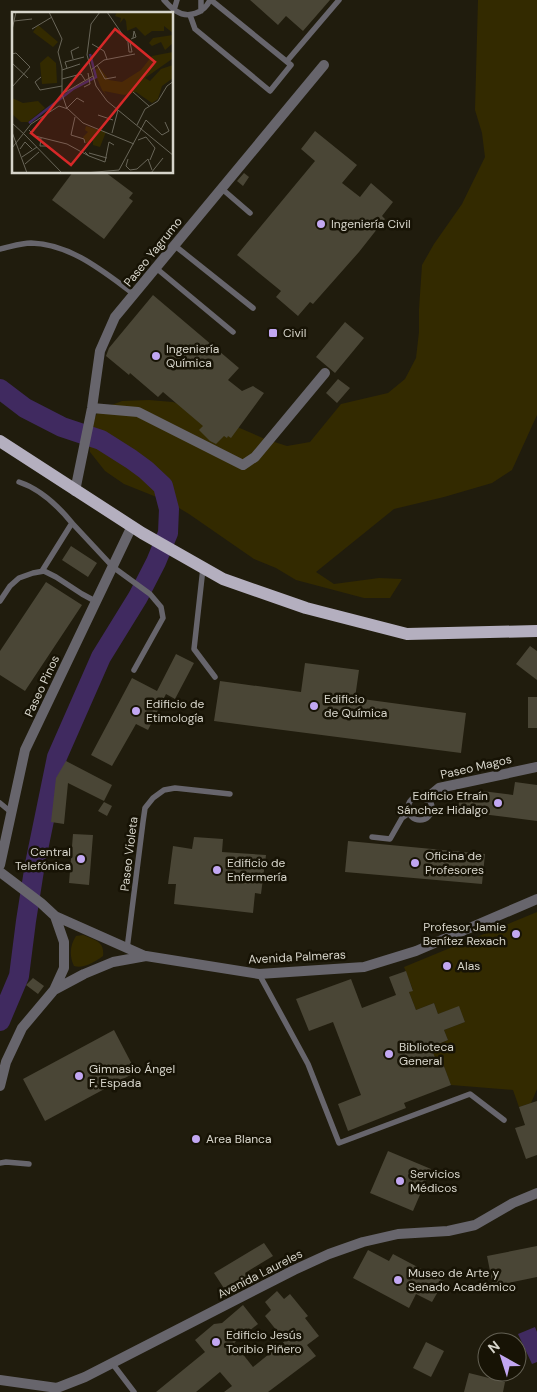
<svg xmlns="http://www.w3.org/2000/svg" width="537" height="1392" font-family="'DM Sans',sans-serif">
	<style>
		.green { fill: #332a00 }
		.water { fill: #402a60 }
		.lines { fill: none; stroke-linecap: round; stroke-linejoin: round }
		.river { stroke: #402a60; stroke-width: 20 }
		.building { fill: #4a4636 }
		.service { stroke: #67656c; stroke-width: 5.5 }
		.minor { stroke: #67656c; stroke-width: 10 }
		.primary { stroke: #b4afbf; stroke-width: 12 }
		.poi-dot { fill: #c2a7f2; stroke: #171305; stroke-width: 2 }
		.labels { text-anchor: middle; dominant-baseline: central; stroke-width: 5; stroke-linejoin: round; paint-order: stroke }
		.poi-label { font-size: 12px; fill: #d7d5cb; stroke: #171305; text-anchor: start }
		.street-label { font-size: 12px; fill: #d7d5cb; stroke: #171305 }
		.inset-river { fill: none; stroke: #402a60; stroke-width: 2.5 }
		.inset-road { fill: none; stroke: #696659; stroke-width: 1 }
		.view { fill: #d62828; fill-opacity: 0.15; stroke: #d62828; stroke-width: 2.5 }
		.inset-edge { fill: none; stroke: #d7d5cb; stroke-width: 2.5 }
	</style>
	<rect width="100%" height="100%" fill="#201c0d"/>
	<path class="green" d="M478 0H537V415L512 470 492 483 444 497 394 509 316 572 334 584 379 578 402 579 390 598H364L296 580 276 568 254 559 189 514 169 502 124 484 105 471 90 452 88 430 99 410 122 401 149 400 173 402 221 420 265 439 287 446 310 442 341 404 388 393 405 379 416 358 419 332V309L422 265 434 244 462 204 485 157 482 133 475 110Z
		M537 912V1089L531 1103 519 1107 513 1090 451 1085 442 1061 437 1063 431 1047 448 1040 444 1030 465 1022 459 1007 438 1014 434 1003 416 1010 409 992 413 990 404 967Z
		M83 935C94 940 105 941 103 956 95 962 83 969 74 966 69 956 70 945 76 936Z"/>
	<path class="water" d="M535 1327 537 1332V1362L532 1364 518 1334Z"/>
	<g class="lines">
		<path class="river" d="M0 389 25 408 62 427 101 440 131 459 146 470 163 486 169 509 168 533 156 562 138 597 101 657 57 757 35 864 26 921 19 976 0 1021"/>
	</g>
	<path class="building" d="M250 0H330L303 31 286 16 278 25Z
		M315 131 357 165 342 183 360 197 371 183 393 202 382 216 385 219 359 252 313 304 310 302 298 316 276 297 281 291 237 255 315 161 301 149Z
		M73 172H105L133 193 129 198 133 201 104 239 52 200Z
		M244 173 249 177 243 186 237 181Z
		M153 295 239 368 228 380 242 391 253 386 264 393 231 438 228 436 227 438 224 436 216 444 210 441 199 430 203 426 163 392 158 397 130 373 129 375 106 356 109 348Z
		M345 322 364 338 335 373 316 357Z
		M338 379 350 388 337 403 326 393Z
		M71 546 97 563 88 577 62 560Z
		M46 582 82 605 25 691 0 675V651Z
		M530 646 537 651V680L516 664Z
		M176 654 194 663 175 699 166 694 148 730 136 724 112 766 91 755 132 678 157 691Z
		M305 663 359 670 355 698 466 713 461 753 214 721 220 681 301 692Z
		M528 697H537V728H528Z
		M66 761 112 785 104 801 68 783 64 824 51 822 56 778Z
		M515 782 537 785V821L458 811 460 793 481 796 482 791 513 795Z
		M104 802 112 806 107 816 98 811Z
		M73 834 93 835 89 885 69 883Z
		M194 837 223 839 222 852 266 855 261 894 255 893 253 913 174 904 176 884H168L173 846 192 849Z
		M348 841 485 854 482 884 345 872Z
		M406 971 413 991 409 992 416 1010 434 1003 438 1014 459 1006 465 1022 444 1030 448 1040 431 1047 437 1063 442 1061 451 1085 404 1103 406 1108 348 1131 338 1104 361 1095 333 1022 309 1031 296 999 351 979 362 1008 396 995 389 977Z
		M33 978 44 986 38 994 26 985Z
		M114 1030 136 1072 45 1121 23 1079Z
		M537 1101V1155L526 1159 515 1128 525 1125 519 1107Z
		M388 1151 431 1169 413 1211 370 1193Z
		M264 1243 273 1256 245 1273 249 1279 227 1293 214 1273Z
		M537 1246V1277L493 1286 487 1256Z
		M368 1250 389 1261 393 1254 444 1281 432 1302 416 1294 409 1308 353 1278Z
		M277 1291 284 1299 290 1294 308 1316 305 1318 319 1336 307 1345 316 1356 268 1392H224L232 1386 220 1372 196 1392H156L205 1352 195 1340 214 1324 222 1323 243 1305 258 1324 234 1343 253 1367 285 1341 265 1316 271 1310 265 1302Z
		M426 1342 444 1351 431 1377 413 1368Z
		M469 1373 505 1382 503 1392H464Z"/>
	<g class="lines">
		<path class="service" d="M164 0C168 4 171 8 176 11 188 19 204 13 210 0
			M201 0V11
			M174 10 177 0
			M190 15 195 29 270 91 291 65 211 0
			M287 61 339 0
			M221 188 250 213
			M174 245 253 308
			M0 249C10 247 21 243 31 243 71 244 104 272 134 294
			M156 268 233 332
			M19 482C40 489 59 507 72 523L42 571
			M72 523 113 567 150 594 161 607 163 618 134 670
			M203 568 194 649 215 677
			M0 601 10 586 19 578 33 573 44 571 56 577 82 594 95 601
			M408 808a12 12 0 1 1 24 0a12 12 0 1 1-24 0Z
			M0 803 12 813
			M372 837 390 839 402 818 409 813
			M127 949 143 822 145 808 153 798 164 790 175 788 230 794
			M259 974 308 1064 339 1143 470 1094 504 1120
			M0 1163 6 1162 29 1164
			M112 1363 134 1392"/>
		<path class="minor" d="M92 408 138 412 243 465 255 457 325 373
			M75 491 92 408 100 351 115 317 324 65
			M427 798 439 788 537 767
			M0 865 25 750 132 526
			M0 872 41 903 55 916 145 956
			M54 990 64 968V942L55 916
			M0 1086 6 1062 22 1028 54 990 84 974 113 962 146 956 259 974 364 967 416 951 537 899
			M0 1380 57 1388 85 1377 294 1270 329 1254 363 1242 398 1234 448 1231 475 1225 513 1203 537 1193"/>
		<path class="primary" d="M0 441 142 533 223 579 306 608 407 634 537 631"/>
	</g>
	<g class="poi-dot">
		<circle cx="321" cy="224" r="5"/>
		<rect x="268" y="328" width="10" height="10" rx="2.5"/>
		<circle cx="156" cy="356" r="5"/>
		<circle cx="314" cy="706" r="5"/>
		<circle cx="136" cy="711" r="5"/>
		<circle cx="498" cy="803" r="5"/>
		<circle cx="81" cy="859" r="5"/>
		<circle cx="415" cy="863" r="5"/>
		<circle cx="217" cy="870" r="5"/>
		<circle cx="516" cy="934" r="5"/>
		<circle cx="447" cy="966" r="5"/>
		<circle cx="389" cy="1054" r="5"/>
		<circle cx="79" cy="1076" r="5"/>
		<circle cx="196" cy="1139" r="5"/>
		<circle cx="400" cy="1181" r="5"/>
		<circle cx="398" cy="1280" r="5"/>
		<circle cx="216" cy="1342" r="5"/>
	</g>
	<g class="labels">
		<g class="poi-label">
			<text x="331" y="224">Ingeniería Civil</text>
			<text x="283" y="333">Civil</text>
			<text x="166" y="349">Ingeniería<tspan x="166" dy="14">Química</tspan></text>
			<text x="324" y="699">Edificio<tspan x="324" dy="14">de Química</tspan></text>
			<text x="146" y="704">Edificio de<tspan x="146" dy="14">Etimología</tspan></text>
			<text x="488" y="796" text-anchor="end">Edificio Efraín<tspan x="488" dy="14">Sánchez Hidalgo</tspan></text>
			<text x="71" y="852" text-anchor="end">Central<tspan x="71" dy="14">Telefónica</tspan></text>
			<text x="425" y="856">Oficina de<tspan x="425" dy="14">Profesores</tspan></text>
			<text x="227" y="863">Edificio de<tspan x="227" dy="14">Enfermería</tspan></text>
			<text x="506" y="927" text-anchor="end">Profesor Jamie<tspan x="506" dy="14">Benítez Rexach</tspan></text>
			<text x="457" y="966">Alas</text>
			<text x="399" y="1047">Biblioteca<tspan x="399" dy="14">General</tspan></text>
			<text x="89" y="1069">Gimnasio Ángel<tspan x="89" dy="14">F. Espada</tspan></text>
			<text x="206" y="1139">Area Blanca</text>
			<text x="410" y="1174">Servicios<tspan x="410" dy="14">Médicos</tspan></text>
			<text x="408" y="1273">Museo de Arte y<tspan x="408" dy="14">Senado Académico</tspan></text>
			<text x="226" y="1335">Edificio Jesús<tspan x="226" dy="14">Toribio Piñero</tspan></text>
		</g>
		<g class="street-label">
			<text transform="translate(153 252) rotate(-51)">Paseo Yagrumo</text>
			<text transform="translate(42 686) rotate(-65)">Paseo Pinos</text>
			<text transform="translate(476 767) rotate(-13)">Paseo Magos</text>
			<text transform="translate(129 854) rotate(-83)">Paseo Violeta</text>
			<text transform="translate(297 957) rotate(-3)">Avenida Palmeras</text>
			<text transform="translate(260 1274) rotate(-27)">Avenida Laureles</text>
		</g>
	</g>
	<g transform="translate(12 12)">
		<rect width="161" height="161" fill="#201c0d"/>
		<path d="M105 0H161V21L152 14V19H140L133 24 124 15 115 19 114 9 112 6 108 11 109 6 103 4ZM26 13 46 30 41 35 21 20ZM161 23V31L153 38 149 30 140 34 137 31 141 26ZM161 40 160 47 133 66 138 69 149 57 161 53V66L150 74 146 87 140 91 124 80 112 83 92 79 96 85 90 78 82 59 87 55 97 68 110 70 129 58 140 44ZM36 44 44 51 45 71 30 72 28 51ZM0 86 11 91 26 89 33 96 16 110H9L0 102ZM74 114 94 120 88 135 81 133V129L74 131 71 125 76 120 73 118Z" fill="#332a00"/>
		<path class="inset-river" d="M17 111 61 77 84 65 78 42"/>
		<path class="inset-road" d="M37 0 50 27 46 40 50 56V82L55 97M88 0 79 12 75 43 84 74 95 89 162 144M95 0 115 29 119 30 114 26M2 9 20 7M20 17 40 5M0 18 4 0M119 27 124 25 122 19 121 26M116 30 117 40H120L118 30M80 32 92 39 95 47M0 42 4 41 18 55 0 75M61 47 59 39 67 35M0 51 16 66M85 53 93 67 104 65M55 56 53 50 72 45M50 58 68 52M79 58 92 48 123 42M29 65 23 70 28 78 50 74M50 67 69 62 73 68M72 75 78 72 76 61M121 80 137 94M50 82 81 64M55 96 65 86 72 90M86 103 101 108M63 105 59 123 72 127 73 131M0 111 13 123M125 113 133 97 146 89 155 74 162 69M17 118 23 124 55 132 77 144 73 140M0 120 15 161M100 121 106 98M13 123 50 161M29 126 28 134H35M126 128 134 125 143 136 138 148M0 136 19 112 47 94 56 97 71 111 122 132M8 137 13 130 20 137M77 141 95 146M77 144 93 150 97 130 102 133M10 145 25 135M116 147 114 154 118 158 125 157 136 147 140 158M13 152 27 140M73 161 107 158 134 108 150 123 157 119 153 110M139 161 151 146"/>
		<path class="view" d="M103 17 143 50 59 153 19 121Z"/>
		<rect width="161" height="161" class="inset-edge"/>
	</g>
	<g transform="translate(502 1357) rotate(321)"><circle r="24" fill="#171305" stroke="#646154"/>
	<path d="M0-4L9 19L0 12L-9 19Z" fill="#c2a7f2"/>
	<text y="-8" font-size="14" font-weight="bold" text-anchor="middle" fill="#d7d5cb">N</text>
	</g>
</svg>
